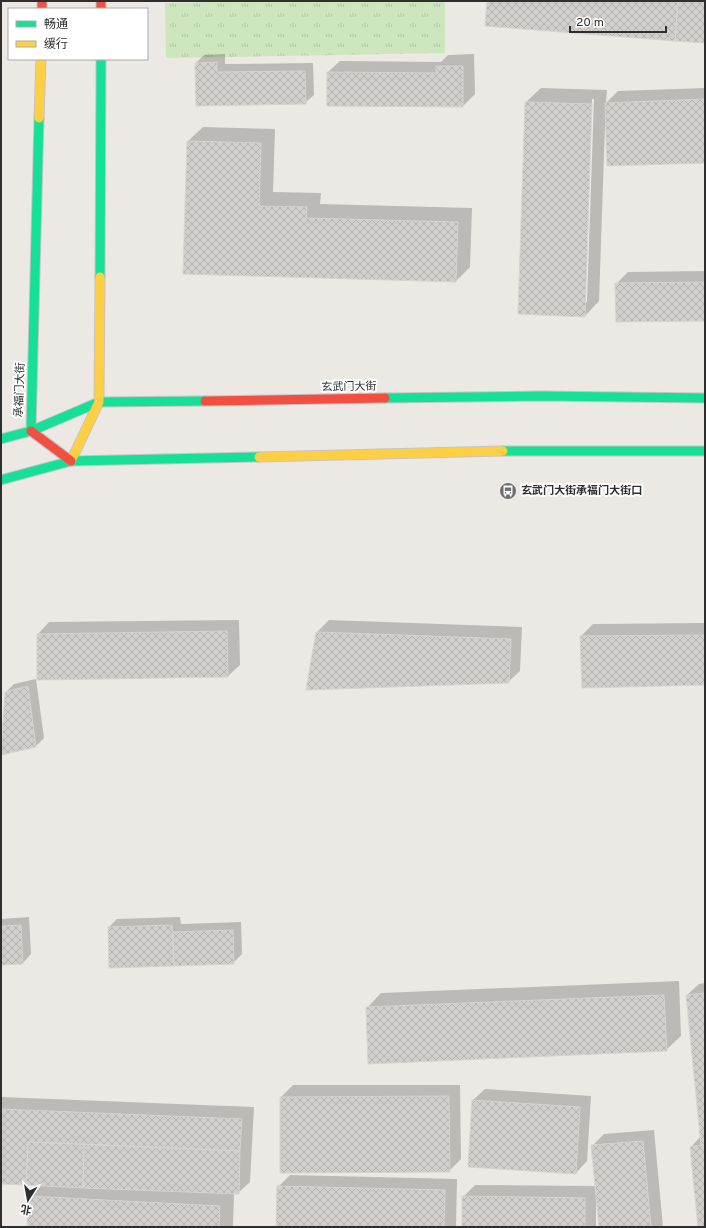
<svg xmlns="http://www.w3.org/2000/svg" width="706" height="1228" font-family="Overpass,'Noto Sans SC',sans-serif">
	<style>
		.grass { fill: url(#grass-tufts) }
		.shadow { fill: #0003; fill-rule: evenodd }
		.building { fill: url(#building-cross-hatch); stroke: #d7d4d0 }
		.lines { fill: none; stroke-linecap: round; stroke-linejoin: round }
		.fast-casing { stroke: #c5c4c5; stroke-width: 11 }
		.slow-casing { stroke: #c5c4c5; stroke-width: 11 }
		.jam-casing { stroke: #c5c4c5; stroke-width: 11 }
		.fast { stroke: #16e098; stroke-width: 9 }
		.slow { stroke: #ffcf43; stroke-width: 9 }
		.jam { stroke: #f24e42; stroke-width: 9 }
		.labels { text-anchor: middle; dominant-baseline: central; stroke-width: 4; stroke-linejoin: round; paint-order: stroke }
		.street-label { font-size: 11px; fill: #2e2e2e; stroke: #fff }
		.poi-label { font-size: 11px; font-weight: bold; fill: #2e2e2e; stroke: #fff; text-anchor: start }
	</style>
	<defs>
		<pattern id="grass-tufts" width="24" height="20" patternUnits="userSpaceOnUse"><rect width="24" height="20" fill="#cee6be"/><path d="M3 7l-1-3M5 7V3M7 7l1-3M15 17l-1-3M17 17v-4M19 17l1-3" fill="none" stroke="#b1c6a4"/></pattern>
		<pattern id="building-cross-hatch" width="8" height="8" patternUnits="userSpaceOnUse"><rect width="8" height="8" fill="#d1cecb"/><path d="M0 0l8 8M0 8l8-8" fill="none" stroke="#b4b1af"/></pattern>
	</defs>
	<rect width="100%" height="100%" fill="#ece8e4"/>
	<path class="grass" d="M260 1H445V53L166 58 165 3Z"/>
	<path class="shadow" d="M225 54V64L313 63 314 95 305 103 197 105 196 63 204 55Z
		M474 54 475 94 463 106 328 72 340 61 441 62 448 55Z
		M541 88 607 90 606 103 618 91 705 88V162L605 126 599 301 585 316 526 102ZM592 99H594L587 302H585Z
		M203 127 275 129 273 192 321 193 320 204 472 208 470 267 456 281 184 273 188 141Z
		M705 271V320L616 284 628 272Z
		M239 620 240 665 228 676 38 679V634L49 622Z
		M329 620 522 627 520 671 508 682 317 632Z
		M705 623V684L581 636 593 624Z
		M36 679 44 738 36 746 1 754 6 692 14 684Z
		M29 917 31 954 23 963 1 964V919Z
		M180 917 181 924 241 922 242 954 233 963 110 967 109 927 117 919Z
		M679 981 681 1036 666 1050 367 1008 381 993Z
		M705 983V1227H699L691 1147 701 1136 687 995 699 984Z
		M293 1085H460L461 1159 449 1171 281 1097Z
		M485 1089 591 1096 587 1161 576 1173 473 1100Z
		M1 1097 254 1107 250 1182 238 1193H234L233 1227H28L30 1197 42 1185 1 1183Z
		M654 1130 663 1227H600L598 1200H596V1227H463V1197L475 1185 596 1186 592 1146 604 1134Z
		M290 1175 457 1179 456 1227H277L278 1187Z"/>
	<path class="building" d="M487 1H678L675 41 485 26Z
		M678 1H705V43L675 41Z
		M217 62V72L305 71 306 104 196 106 195 63Z
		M436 66H463V107L327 106V72L436 73Z
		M705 99V163L607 166 605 103Z
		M525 102 592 104 585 317 518 314Z
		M187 141 261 143 259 206 307 207 306 218 458 222 456 282 183 274Z
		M705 282V321L616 322 615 283Z
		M227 631 228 677 37 680V634Z
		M316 632 511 639 509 683 306 690Z
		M705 635V685L582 688 580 636Z
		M28 686 36 747 1 755 5 692Z
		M21 925 23 964 1 965V926Z
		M172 925 174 966 109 968 108 927Z
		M233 930 234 964 174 966 173 932Z
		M705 993V1145H701L686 995Z
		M664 995 667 1051 368 1064 366 1007Z
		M449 1096 450 1172 280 1173V1097Z
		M472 1100 580 1107 576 1174 468 1167Z
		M1 1109 242 1119 240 1151 28 1142 26 1185 1 1184Z
		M643 1141 651 1227H599L591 1145Z
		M28 1142 84 1144 83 1188 26 1185Z
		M84 1144 240 1151 239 1194 83 1188Z
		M701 1145H705V1227H698L690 1147Z
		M277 1186 445 1190 444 1227H276Z
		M29 1196 220 1206 219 1227H27Z
		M462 1196 585 1198V1227H462Z"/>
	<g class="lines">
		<g class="fast-casing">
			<path id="fast" d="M100 277 101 59
				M385 398 540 396 705 398
				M31 431 39 118
				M1 439 31 431 99 402 205 401
				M503 451H705
				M1 480 71 461 259 457"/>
		</g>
		<g class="slow-casing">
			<path id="slow" d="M39 118 41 59
				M259 457 503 451
				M71 461 99 402 100 277"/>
		</g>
		<g class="jam-casing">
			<path id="jam" d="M42 1V9
				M101 1V9
				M205 401 385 398
				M31 431 71 461"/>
		</g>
		<use href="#fast" class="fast"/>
		<use href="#slow" class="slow"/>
		<use href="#jam" class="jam"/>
	</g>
	<defs>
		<g id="bus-disc" transform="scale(0.9)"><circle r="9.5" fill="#706f6e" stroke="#fff"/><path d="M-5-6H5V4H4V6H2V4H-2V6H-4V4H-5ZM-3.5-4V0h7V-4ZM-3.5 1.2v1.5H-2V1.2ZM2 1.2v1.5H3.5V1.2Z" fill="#fff"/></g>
	</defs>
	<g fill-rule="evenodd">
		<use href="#bus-disc" x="508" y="491"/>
	</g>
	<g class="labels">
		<g class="street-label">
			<text transform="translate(349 387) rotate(-1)">玄武门大街</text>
			<text transform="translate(20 390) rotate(-88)">承福门大街</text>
		</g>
		<g class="poi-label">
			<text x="521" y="491">玄武门大街承福门大街口</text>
		</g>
	</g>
	<rect width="706" height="1228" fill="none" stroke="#2e2e2e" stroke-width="4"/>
	<rect x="8" y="8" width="140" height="52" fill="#ffffff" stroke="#ababab"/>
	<rect x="16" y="21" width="20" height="6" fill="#16e098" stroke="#ababab"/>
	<text x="44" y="28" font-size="12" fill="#2e2e2e">畅通</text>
	<rect x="16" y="41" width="20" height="6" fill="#ffcf43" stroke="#ababab"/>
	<text x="44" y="48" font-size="12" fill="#2e2e2e">缓行</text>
	<g transform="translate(28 1200) rotate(191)" stroke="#ffffff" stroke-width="3" paint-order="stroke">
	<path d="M0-3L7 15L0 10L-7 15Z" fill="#2e2e2e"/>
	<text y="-6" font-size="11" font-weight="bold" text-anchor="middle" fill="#2e2e2e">北</text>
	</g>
	<path d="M570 26v6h96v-6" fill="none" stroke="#2e2e2e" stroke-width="2"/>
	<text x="576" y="26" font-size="12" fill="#2e2e2e" stroke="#ffffff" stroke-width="3" paint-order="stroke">20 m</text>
</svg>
